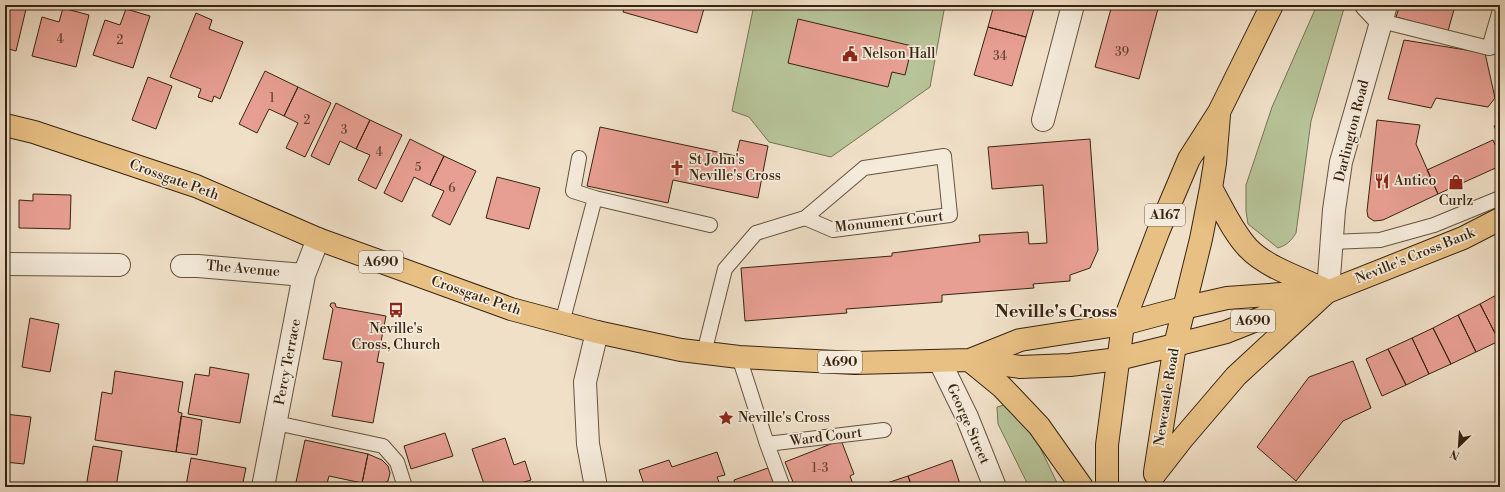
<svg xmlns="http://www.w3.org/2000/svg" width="1505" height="492" font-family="'Libre Bodoni',serif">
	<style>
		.green { fill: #b7c398; stroke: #767454 }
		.building { fill: #e89f93; stroke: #362410 }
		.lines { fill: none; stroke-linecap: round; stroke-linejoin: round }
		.lane-casing { stroke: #64533e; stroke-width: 16 }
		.street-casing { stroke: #64533e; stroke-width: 24 }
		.primary-casing { stroke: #362410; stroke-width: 24 }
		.highway-casing { stroke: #362410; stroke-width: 24 }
		.lane { stroke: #f5ebdb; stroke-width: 14 }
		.street { stroke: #f5ebdb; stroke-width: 22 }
		.primary { stroke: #e8c084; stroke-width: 22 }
		.highway { stroke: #e8c084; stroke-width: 22 }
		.labels { text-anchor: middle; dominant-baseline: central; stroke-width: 3.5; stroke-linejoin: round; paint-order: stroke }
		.number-label { font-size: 12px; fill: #624331 }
		.shield { fill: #f5ebdb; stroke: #6f604d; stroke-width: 1 }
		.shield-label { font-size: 13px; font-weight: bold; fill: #362410 }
		.poi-label { font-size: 14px; fill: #362410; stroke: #f5ebdb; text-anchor: start }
		.street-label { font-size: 14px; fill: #362410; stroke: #f5ebdb }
		.district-label { font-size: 18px; font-weight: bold; fill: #362410; stroke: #f5ebdb }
	</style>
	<rect width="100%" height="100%" fill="#f0e0c8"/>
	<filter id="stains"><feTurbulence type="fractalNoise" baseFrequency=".005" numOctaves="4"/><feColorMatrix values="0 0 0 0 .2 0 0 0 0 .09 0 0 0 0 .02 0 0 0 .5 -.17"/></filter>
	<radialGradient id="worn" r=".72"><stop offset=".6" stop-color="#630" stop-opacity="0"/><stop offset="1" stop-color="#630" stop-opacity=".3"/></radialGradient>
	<path class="green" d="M754 5H945L930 87 831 157 769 142 749 117 732 111Z
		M1317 5H1345L1311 121 1296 233C1291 241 1287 245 1278 248L1248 224 1246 211V185L1272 107Z
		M1007 404 1038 443 1059 487H1029L998 424 997 407Z"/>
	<path class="building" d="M5 5H27L16 51 5 48Z
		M625 5H705L697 33 623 12Z
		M994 5H1035L1026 37 988 27Z
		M1112 5H1159L1139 79 1095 67Z
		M1400 5H1452L1455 6 1448 31 1396 17Z
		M63 8 89 15 76 67 32 56 42 17 59 22Z
		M126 9 150 16 133 68 93 55 105 20 120 25Z
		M196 13 212 20 209 29 243 42 220 99 214 96 212 102 198 97 201 89 170 77Z
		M798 19 912 46 905 75 892 72 888 87 788 63Z
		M988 27 1026 37 1012 86 974 75Z
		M1404 40 1485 53 1495 98 1488 107 1436 98 1431 108 1388 99Z
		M265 71 298 87 284 116 269 109 257 133 239 124Z
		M148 77 172 86 156 129 132 120Z
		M298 87 331 103 305 157 286 148 298 123 284 116Z
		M336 103 370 120 356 149 340 141 329 165 311 156Z
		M370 120 402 135 376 189 358 180 370 155 356 149Z
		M1377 120 1420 125 1416 144 1438 194 1383 220 1374 221 1368 217 1367 211Z
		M1500 124V139L1494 126Z
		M600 127 736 156 740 140 768 146 758 198 673 180 668 203 587 186Z
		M410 139 444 156 430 185 414 177 402 202 384 193Z
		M1090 139 1098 250 1090 268 1070 275V281L1033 284 1034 288 942 295V302L846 309 847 313 745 321 741 268 892 256V253L980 242 979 235 1028 232 1029 244 1047 243 1043 185 992 189 988 147Z
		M1493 140 1500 156V166L1438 194 1427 170Z
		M444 156 476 171 450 225 432 216 444 191 430 185Z
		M497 177 540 188 529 229 486 218Z
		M33 194 71 195 70 229 19 228V200L33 201Z
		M1500 293V340L1499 341 1480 304Z
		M331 303H335L336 307 386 316 377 362 384 363 373 423 332 416 342 362 323 359 333 309 330 306Z
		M1480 304 1499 341 1476 352 1458 315Z
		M1458 315 1476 352 1451 364 1433 328Z
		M30 318 59 324 50 372 22 367Z
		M1433 328 1451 364 1429 374 1412 338Z
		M1412 338 1429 374 1406 385 1388 349Z
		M1388 349 1406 385 1382 396 1366 359Z
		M1353 361 1371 408 1343 421 1296 481 1257 447 1309 377Z
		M210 367 249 374 240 423 188 414 195 374 209 376Z
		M115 371 183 382 178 412 182 413 176 452 95 440 102 392 112 394Z
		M5 414 31 417 24 464 5 462Z
		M181 416 202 420 197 455 176 452Z
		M445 433 453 456 411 469 404 446Z
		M505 438 514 465 525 461 531 480 508 487H485L472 449Z
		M305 440 368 454 362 483 329 476 326 487H295Z
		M841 440 854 474 850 476 854 487H795L785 462Z
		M93 446 122 451 116 487H86Z
		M717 452 725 475 717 477 721 487H645L639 470 669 460 672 467Z
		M368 454 382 460 388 466 390 473 388 481 381 485 375 486 362 483Z
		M191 458 246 468 242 487 186 486Z
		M952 460 961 487H912L908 476Z
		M768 468 775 487H736L734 480Z
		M908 476 912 487H875Z
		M533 482 535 487H517Z"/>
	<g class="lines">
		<g class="lane-casing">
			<path id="lane" d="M1381 21 1489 48 1500 45
				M1489 48 1500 10
				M595 198 710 225
				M1331 242 1380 240 1434 225 1500 198
				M562 323 595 198 573 191 579 158
				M704 353 725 269 756 233 805 218 864 168 944 156 950 215 833 230 805 218
				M739 357 767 444 783 487
				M276 423 383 446 397 462 405 487
				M767 444 884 430"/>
		</g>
		<g class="street-casing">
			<path id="street" d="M1366 5 1381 21
				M1043 120 1073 5
				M5 264 119 265
				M182 266H198L304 275
				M1328 291 1334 210 1341 162 1386 5
				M940 362 967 417 995 487
				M263 487 304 275 318 239
				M596 487 588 444 585 382 597 332"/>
		</g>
		<g class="primary-casing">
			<path id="primary" d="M1183 308 1227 298 1309 292
				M1175 345 1226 332 1463 238 1500 219"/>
		</g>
		<g class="highway-casing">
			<path id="highway" d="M5 125 34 132 196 186 318 239 511 309 597 332 681 350 739 357 855 363 969 360 1020 367 1070 365 1118 359 1175 345
				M969 360 1002 387 1039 426 1082 487
				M970 360 1020 340 1123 324 1183 308
				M1155 472 1175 345 1201 239 1211 188 1215 163 1219 115
				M1155 474 1183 438 1236 376 1328 291C1303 279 1267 268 1248 248 1232 231 1222 207 1211 188
				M1107 487V445L1123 324 1158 232 1189 159 1219 112 1272 5"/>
		</g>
		<use href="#lane" class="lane"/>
		<use href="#street" class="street"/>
		<use href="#primary" class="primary"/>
		<use href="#highway" class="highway"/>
	</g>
	<defs>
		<g id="civic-bare" transform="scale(1.2)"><path d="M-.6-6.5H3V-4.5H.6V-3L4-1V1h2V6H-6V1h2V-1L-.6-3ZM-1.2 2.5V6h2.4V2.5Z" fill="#8f2418" stroke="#f5ebdb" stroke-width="2.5" paint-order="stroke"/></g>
		<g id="church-bare" transform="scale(1.2)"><path d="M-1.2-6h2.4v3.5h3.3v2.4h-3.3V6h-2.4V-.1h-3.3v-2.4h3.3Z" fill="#8f2418" stroke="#f5ebdb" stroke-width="2.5" paint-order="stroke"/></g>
		<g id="restaurant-bare" transform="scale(1.2)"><path d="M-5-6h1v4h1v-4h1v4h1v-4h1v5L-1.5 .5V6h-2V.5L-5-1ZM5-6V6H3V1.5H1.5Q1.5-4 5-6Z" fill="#8f2418" stroke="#f5ebdb" stroke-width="2.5" paint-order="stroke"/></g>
		<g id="shop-bare" transform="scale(1.2)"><path d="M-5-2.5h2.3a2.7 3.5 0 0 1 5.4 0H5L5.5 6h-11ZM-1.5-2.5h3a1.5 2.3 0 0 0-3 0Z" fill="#8f2418" stroke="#f5ebdb" stroke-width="2.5" paint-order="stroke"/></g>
		<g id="bus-bare" transform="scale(1.2)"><path d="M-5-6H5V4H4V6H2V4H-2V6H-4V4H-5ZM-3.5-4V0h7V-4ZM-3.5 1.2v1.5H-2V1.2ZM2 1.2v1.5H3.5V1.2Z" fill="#8f2418" stroke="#f5ebdb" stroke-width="2.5" paint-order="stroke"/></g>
		<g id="sight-bare" transform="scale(1.2)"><path d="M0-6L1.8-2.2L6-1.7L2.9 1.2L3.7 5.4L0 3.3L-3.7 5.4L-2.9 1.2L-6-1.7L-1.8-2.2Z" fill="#8f2418" stroke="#f5ebdb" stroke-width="2.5" paint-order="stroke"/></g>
	</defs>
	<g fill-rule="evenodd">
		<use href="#civic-bare" x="850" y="54"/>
		<use href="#church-bare" x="677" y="168"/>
		<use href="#restaurant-bare" x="1382" y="181"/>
		<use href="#shop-bare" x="1456" y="182"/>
		<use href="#bus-bare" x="396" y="310"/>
		<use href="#sight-bare" x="726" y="418"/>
	</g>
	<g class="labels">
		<g class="number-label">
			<text x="60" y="39">4</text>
			<text x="120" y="40">2</text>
			<text x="1122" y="52">39</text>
			<text x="1000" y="56">34</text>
			<text x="272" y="98">1</text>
			<text x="307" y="120">2</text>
			<text x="344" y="130">3</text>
			<text x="379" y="152">4</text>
			<text x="418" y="167">5</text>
			<text x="452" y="188">6</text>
			<text x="820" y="468">1-3</text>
		</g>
		<g class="shield">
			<rect x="1145" y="204" width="40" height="22" rx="3"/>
			<rect x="359" y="251" width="44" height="22" rx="3"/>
			<rect x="1231" y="310" width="44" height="22" rx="3"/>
			<rect x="818" y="351" width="44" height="22" rx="3"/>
		</g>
		<g class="shield-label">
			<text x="1165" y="215">A167</text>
			<text x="381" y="262">A690</text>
			<text x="1253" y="321">A690</text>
			<text x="840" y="362">A690</text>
		</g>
		<g class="poi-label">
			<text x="862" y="54">Nelson Hall</text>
			<text x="689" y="160">St John's<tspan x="689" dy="16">Neville's Cross</tspan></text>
			<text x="1394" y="181">Antico</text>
			<text x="1456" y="201" text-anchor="middle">Curlz</text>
			<text x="396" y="329" text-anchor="middle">Neville's<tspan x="396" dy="16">Cross, Church</tspan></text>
			<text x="738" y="418">Neville's Cross</text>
		</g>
		<g class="street-label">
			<text transform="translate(1352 131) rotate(-76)">Darlington Road</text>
			<text transform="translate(174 180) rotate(20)">Crossgate Peth</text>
			<text transform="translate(889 222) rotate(-6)">Monument Court</text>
			<text transform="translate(1415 256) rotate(-22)">Neville's Cross Bank</text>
			<text transform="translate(243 269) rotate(5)">The Avenue</text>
			<text transform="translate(476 296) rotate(19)">Crossgate Peth</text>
			<text transform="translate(288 362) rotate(-79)">Percy Terrace</text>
			<text transform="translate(1167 397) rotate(-81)">Newcastle Road</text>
			<text transform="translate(968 424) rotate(66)">George Street</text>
			<text transform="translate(826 437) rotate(-7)">Ward Court</text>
		</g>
		<g class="district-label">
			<text x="1056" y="311">Neville's Cross</text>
		</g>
	</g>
	<rect width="1505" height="492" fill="none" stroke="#f0e0c8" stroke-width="20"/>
	<rect x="6" y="6" width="1493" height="480" fill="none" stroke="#362410" stroke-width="2"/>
	<rect x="10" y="10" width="1485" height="472" fill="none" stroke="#362410"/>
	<g transform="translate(1459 446) rotate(205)" stroke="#f5ebdb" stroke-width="3" paint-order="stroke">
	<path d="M0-3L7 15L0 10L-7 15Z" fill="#362410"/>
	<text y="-6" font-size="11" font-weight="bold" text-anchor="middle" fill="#362410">N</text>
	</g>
	<rect width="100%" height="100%" filter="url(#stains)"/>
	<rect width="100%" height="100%" fill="url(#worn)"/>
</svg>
